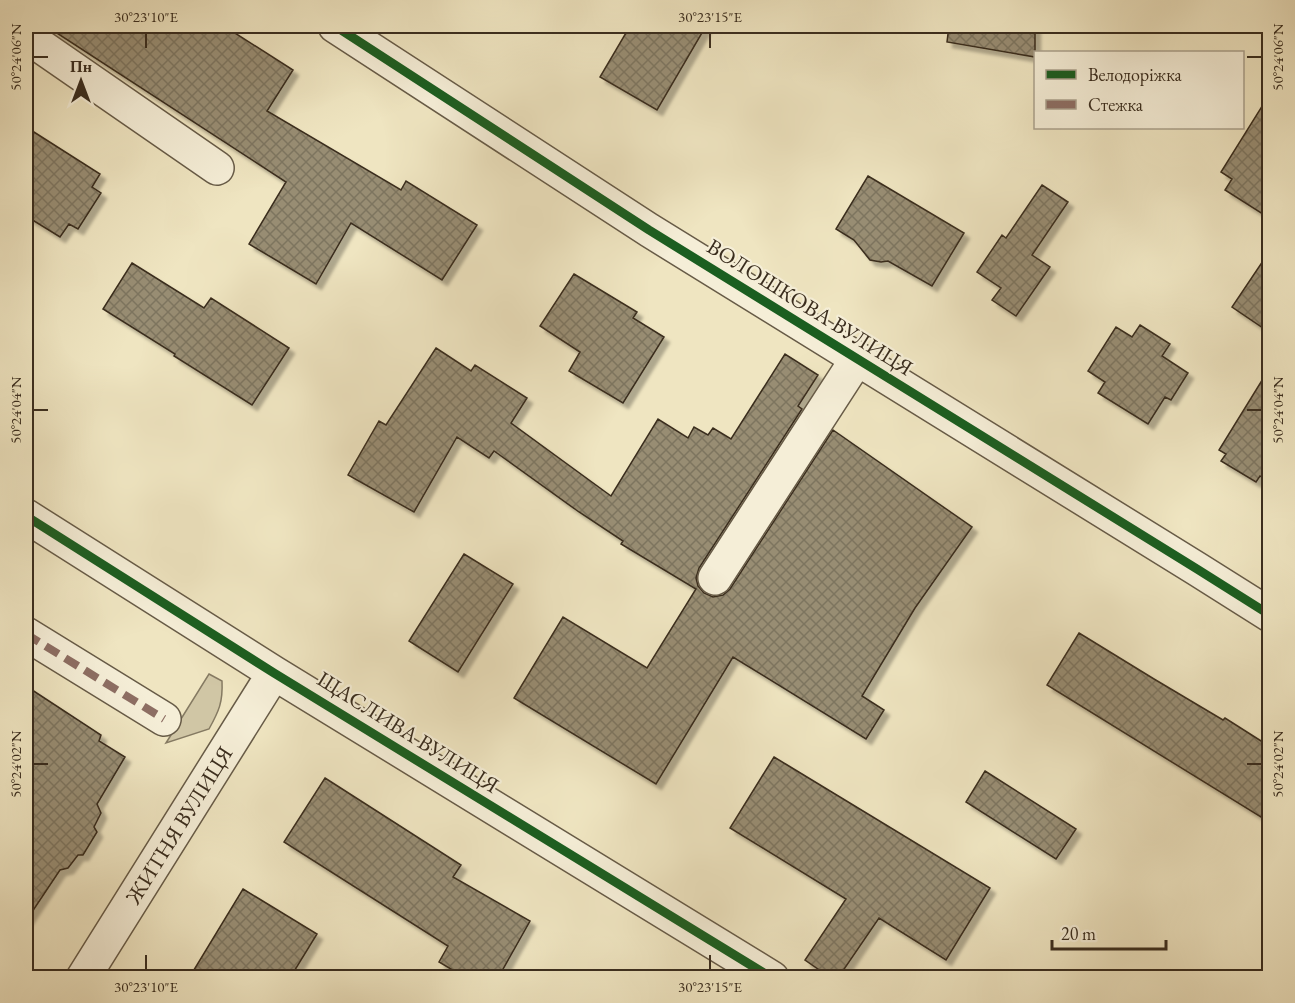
<svg xmlns="http://www.w3.org/2000/svg" width="1295" height="1003" font-family="'EB Garamond',serif">
	<style>
		.garden { fill: #d0c6a5; stroke: #857a62; stroke-width: 1.5 }
		.building { fill: url(#building-cross-hatch); stroke: #3a2d1e; stroke-width: 1.5; filter: url(#shadow) }
		.lines { fill: none; stroke-linecap: round; stroke-linejoin: round }
		.minor-casing { stroke: #675b47; stroke-width: 36 }
		.minor { stroke: #f5eed7; stroke-width: 33 }
		.quiet { stroke: #8d6e63; stroke-width: 8; stroke-dasharray: 15 8; stroke-linecap: butt }
		.cycleway-casing { stroke: #f5eed7; stroke-width: 13 }
		.cycleway { stroke: #1b5e20; stroke-width: 9 }
		.ticks { fill: none; stroke: #3a2d1e; stroke-width: 2 }
		.labels { text-anchor: middle; dominant-baseline: central; stroke-width: 4.5; stroke-linejoin: round; paint-order: stroke }
		.street-label { font-size: 22px; fill: #3a2d1e; stroke: #f5eed7 }
		.neatline { fill: none; stroke: #3a2d1e; stroke-width: 2 }
		.ticks-label { font-size: 15px; text-anchor: middle; fill: #3a2d1e }
	</style>
	<defs>
		<pattern id="building-cross-hatch" width="8" height="8" patternUnits="userSpaceOnUse" patternTransform="scale(1.5)"><rect width="8" height="8" fill="#988d73"/><path d="M0 0l8 8M0 8l8-8" fill="none" stroke="#7d745e"/></pattern>
		<filter id="shadow"><feDropShadow dx="5.5" dy="5.5" stdDeviation="1.5" flood-color="#0004"/></filter>
	</defs>
	<rect width="100%" height="100%" fill="#efe5c1"/>
	<filter id="stains"><feTurbulence type="fractalNoise" baseFrequency=".00333" numOctaves="4"/><feColorMatrix values="0 0 0 0 .2 0 0 0 0 .09 0 0 0 0 .02 0 0 0 .5 -.17"/></filter>
	<radialGradient id="worn" r=".72"><stop offset=".6" stop-color="#630" stop-opacity="0"/><stop offset="1" stop-color="#630" stop-opacity=".3"/></radialGradient>
	<path class="garden" d="M209 674 222 681C223 702 219 711 209 729L166 743Z"/>
	<path class="building" d="M46 26H224L293 70 267 111 401 190 406 181 477 225 442 280 351 223 316 284 249 244 286 182Z
		M630 26H706L657 110 600 77Z
		M949 26H1035V57L947 42Z
		M1269 95V218L1225 190 1232 179 1221 172Z
		M26 127 100 174 92 187 101 193 78 229 69 224 60 237 26 216Z
		M868 176 964 233 932 286 888 261 881 262 870 260 854 240 836 229Z
		M1042 185 1068 202 1032 255 1050 267 1016 316 992 300 1001 288 977 272 1002 235 1006 238Z
		M1269 252V332L1232 307Z
		M132 263 204 308 211 298 289 348 252 405 174 356 175 354 103 309Z
		M574 274 637 312 633 318 664 337 623 403 569 371 580 352 540 326Z
		M1140 325 1170 344 1162 356 1188 373 1171 400 1165 397 1148 424 1098 393 1105 382 1088 371 1116 327 1132 337Z
		M436 348 471 371 475 365 527 398 511 423 611 496 658 419 688 438 694 427 708 435 713 428 731 439 785 354 818 375 798 406 802 409 699 568 696 578 698 586 704 593 713 597 723 595 730 589 833 430 972 527 915 608 862 696 884 710 866 739 733 657 656 784 514 698 563 617 647 668 696 589 621 544 623 541 579 512 494 451 489 458 457 437 414 512 348 475 379 421 386 425Z
		M1269 369V482L1260 476 1256 482 1221 461 1226 454 1219 450Z
		M464 554 513 584 458 672 409 641Z
		M1079 633 1154 679 1223 720 1225 718 1269 746V822L1047 685Z
		M26 686 101 735 99 741 125 757 97 804 101 813 94 827 97 832 83 855H78L68 868 60 870 26 921Z
		M774 757 990 888 946 960 879 918 838 978H831L805 960 846 899 730 828Z
		M985 771 1076 829 1056 859 966 802Z
		M325 778 461 865 453 877 530 921 498 978H466L439 962 448 946 284 842Z
		M243 889 317 934 290 978H189Z"/>
	<g class="lines">
		<g class="minor-casing">
			<path id="minor" d="M335 26 649 230 1197 569 1270 615
				M26 36 217 168
				M26 516 274 673 772 978
				M715 578 857 359
				M26 634 164 719
				M83 978 274 673"/>
		</g>
		<use href="#minor" class="minor"/>
		<path class="quiet" d="M26 634 164 719"/>
		<g class="cycleway-casing">
			<path id="cycleway" d="M335 26 649 230 1197 569 1270 615
				M26 516 274 673 772 978"/>
		</g>
		<use href="#cycleway" class="cycleway"/>
	</g>
	<path class="ticks" d="M146 33V48M710 33V48M33 57H48M1247 57H1262M33 410H48M1247 410H1262M33 764H48M1247 764H1262M146 955V970M710 955V970"/>
	<g class="labels">
		<g class="street-label">
			<text transform="translate(810 307) rotate(32)">ВОЛОШКОВА ВУЛИЦЯ</text>
			<text transform="translate(408 732) rotate(32)">ЩАСЛИВА ВУЛИЦЯ</text>
			<text transform="translate(179 825) rotate(-58)">ЖИТНЯ ВУЛИЦЯ</text>
		</g>
	</g>
	<rect width="1295" height="1003" fill="none" stroke="#efe5c1" stroke-width="66"/>
	<rect x="1034" y="51" width="210" height="78" fill="#f5eed7" stroke="#aaa18d" stroke-width="1.5"/>
	<rect x="1046" y="70" width="30" height="9" fill="#1b5e20" stroke="#aaa18d" stroke-width="1.5"/>
	<text x="1088" y="81" font-size="18" fill="#3a2d1e">Велодоріжка</text>
	<rect x="1046" y="100" width="30" height="9" fill="#8d6e63" stroke="#aaa18d" stroke-width="1.5"/>
	<text x="1088" y="111" font-size="18" fill="#3a2d1e">Стежка</text>
	<g transform="translate(81 81)" stroke="#f5eed7" stroke-width="4.5" paint-order="stroke">
	<path d="M0-4.5L10 22L0 15L-10 22Z" fill="#3a2d1e"/>
	<text y="-9" font-size="16" font-weight="bold" text-anchor="middle" fill="#3a2d1e">Пн</text>
	</g>
	<path d="M1052 940v9h114v-9" fill="none" stroke="#3a2d1e" stroke-width="3"/>
	<text x="1061" y="940" font-size="18" fill="#3a2d1e" stroke="#f5eed7" stroke-width="4.5" paint-order="stroke">20 m</text>
	<rect x="33" y="33" width="1229" height="937" class="neatline"/>
	<g class="ticks-label">
		<text x="146" y="22">30°23'10"E</text>
		<text x="710" y="22">30°23'15"E</text>
		<text transform="translate(16 57) rotate(-90)" y="5">50°24'06"N</text>
		<text transform="translate(1278 57) rotate(-90)" y="5">50°24'06"N</text>
		<text transform="translate(16 410) rotate(-90)" y="5">50°24'04"N</text>
		<text transform="translate(1278 410) rotate(-90)" y="5">50°24'04"N</text>
		<text transform="translate(16 764) rotate(-90)" y="5">50°24'02"N</text>
		<text transform="translate(1278 764) rotate(-90)" y="5">50°24'02"N</text>
		<text x="146" y="992">30°23'10"E</text>
		<text x="710" y="992">30°23'15"E</text>
	</g>
	<rect width="100%" height="100%" filter="url(#stains)"/>
	<rect width="100%" height="100%" fill="url(#worn)"/>
</svg>
